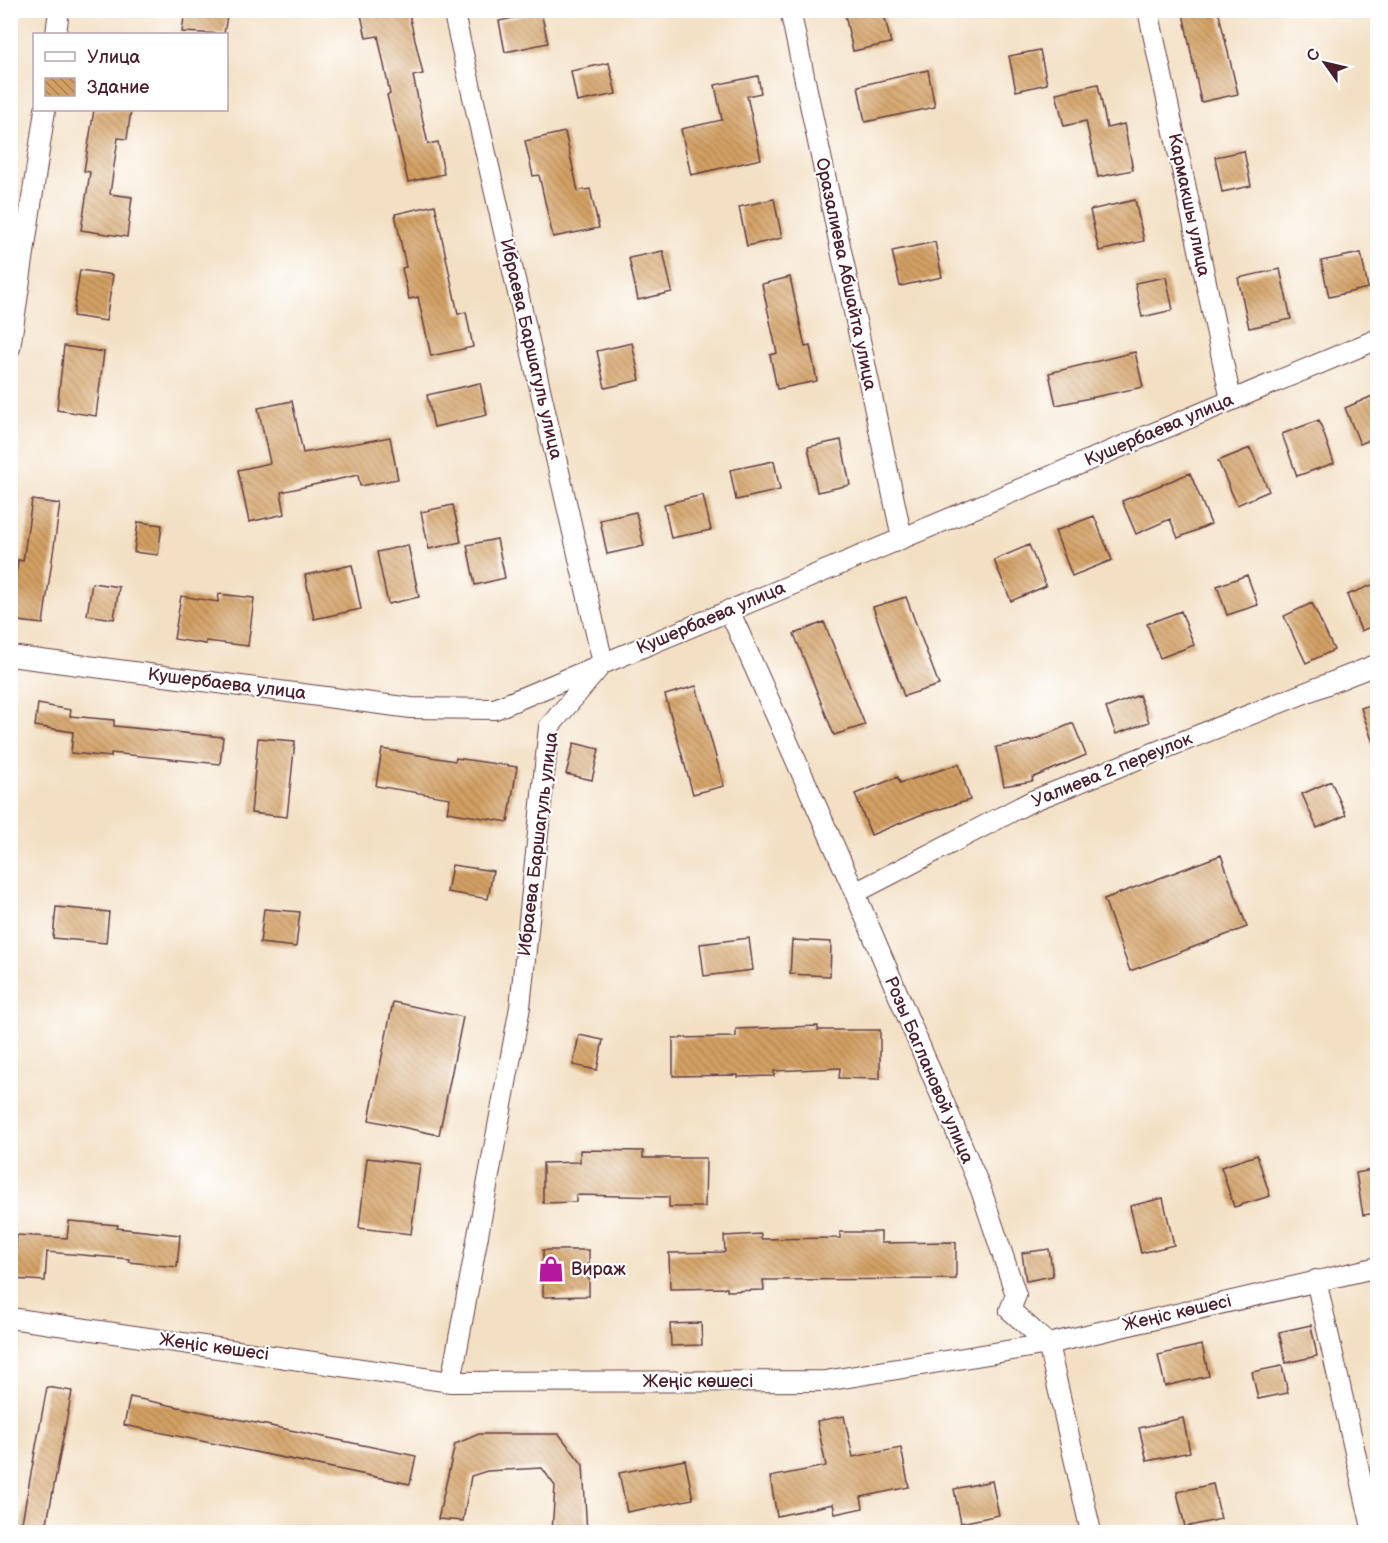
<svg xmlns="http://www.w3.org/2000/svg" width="1388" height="1543" font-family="'Balsamiq Sans',sans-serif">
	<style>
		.building { fill: url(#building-back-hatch) }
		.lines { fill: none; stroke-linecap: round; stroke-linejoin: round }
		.street-casing { stroke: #633c42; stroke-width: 22 }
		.street { stroke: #fff; stroke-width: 20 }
		.labels { text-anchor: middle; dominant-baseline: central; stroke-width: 4.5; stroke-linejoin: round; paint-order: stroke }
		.street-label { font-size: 18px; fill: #4a1f2b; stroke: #fff }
		.poi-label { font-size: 18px; fill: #4a1f2b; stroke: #fff; text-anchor: start }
	</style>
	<defs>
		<pattern id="building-back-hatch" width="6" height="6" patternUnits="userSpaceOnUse" patternTransform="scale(1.5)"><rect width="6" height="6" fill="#d3a064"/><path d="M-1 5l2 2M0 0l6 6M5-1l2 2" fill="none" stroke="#ad8253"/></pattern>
	</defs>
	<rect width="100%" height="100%" fill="#fff"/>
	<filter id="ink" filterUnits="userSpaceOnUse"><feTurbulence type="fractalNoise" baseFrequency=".0167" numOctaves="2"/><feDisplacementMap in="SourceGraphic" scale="12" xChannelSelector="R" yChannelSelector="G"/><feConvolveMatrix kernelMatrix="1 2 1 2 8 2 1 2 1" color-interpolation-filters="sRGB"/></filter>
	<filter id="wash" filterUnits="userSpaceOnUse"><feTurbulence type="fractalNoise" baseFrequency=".008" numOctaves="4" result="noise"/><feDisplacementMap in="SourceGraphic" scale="24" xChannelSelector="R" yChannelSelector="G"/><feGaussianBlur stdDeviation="1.35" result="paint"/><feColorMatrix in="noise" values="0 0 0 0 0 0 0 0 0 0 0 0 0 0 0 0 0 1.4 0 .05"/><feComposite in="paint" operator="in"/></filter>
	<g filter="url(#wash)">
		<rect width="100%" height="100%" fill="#f3e0c4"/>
		<g id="blocks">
			<path class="building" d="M185 10H228L224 34 182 32Z
				M360 10H408L423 74 413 76 428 144 438 142 444 174 408 182 387 95 390 94 378 36 366 38Z
				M868 10H883L891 43 853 51 845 15Z
				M1193 10H1218L1238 94 1201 102 1183 13Z
				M541 12 548 43 505 52 499 21Z
				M1040 50 1047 84 1016 91 1009 56Z
				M609 63 616 94 577 102 571 71Z
				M928 70 935 107 865 122 858 86Z
				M758 76 761 93 747 96 761 159 691 175 681 129 722 120 715 85Z
				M1098 84 1107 128 1124 124 1133 170 1098 177 1086 121 1064 126 1056 93Z
				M94 110H131L127 139 118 138 110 194 132 197 127 237 81 230 90 172 84 171Z
				M565 132 578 191 590 189 599 228 553 237 539 175 533 176 525 141Z
				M1244 151 1251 186 1222 192 1215 157Z
				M774 199 782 238 747 246 739 207Z
				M1135 200 1144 241 1099 251 1090 210Z
				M435 205 458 314 466 312 473 347 431 356 418 297 409 299 402 268 406 267 395 214Z
				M935 242 942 277 900 286 892 251Z
				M663 251 672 292 638 300 629 258Z
				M1361 253 1368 288 1329 297 1321 261Z
				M1280 269 1291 319 1249 328 1238 278Z
				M80 270 113 275 106 321 73 316Z
				M790 277 805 347 810 346 817 381 777 389 770 355 777 353 762 284Z
				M1166 277 1173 310 1142 317 1135 283Z
				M632 343 640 380 605 388 597 351Z
				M64 346 104 352 96 416 57 410Z
				M1135 352 1143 387 1056 405 1049 373Z
				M480 383 487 415 434 427 427 395Z
				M1377 394V437L1360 444 1345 408Z
				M292 401 303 453 390 437 398 479 360 486 358 475 281 492 285 514 249 522 238 470 270 463 258 408Z
				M1319 420 1334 463 1297 476 1282 434Z
				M841 440 850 485 817 492 808 447Z
				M1250 448 1269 491 1237 505 1218 461Z
				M774 461 780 490 736 500 730 470Z
				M1190 473 1211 524 1178 538 1170 519 1136 534 1122 501Z
				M703 495 711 530 671 538 664 504Z
				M32 500 60 504 43 624 10 620 18 560 23 561Z
				M453 505 461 542 429 549 421 512Z
				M636 512 644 546 607 554 600 520Z
				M1094 516 1112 560 1072 576 1055 531Z
				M138 522 162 525 158 555 134 552Z
				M497 539 505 578 475 585 467 545Z
				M408 545 419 597 388 604 377 552Z
				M1029 545 1046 586 1011 601 994 560Z
				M352 565 361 609 314 619 305 575Z
				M1247 575 1258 605 1227 615 1217 586Z
				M92 583 119 587 114 619 87 615Z
				M1377 583V624L1361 631 1347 595Z
				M219 594 254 598 248 646 206 641V644L174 639 181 596 218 602Z
				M906 597 939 685 904 696 873 607Z
				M1312 603 1334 650 1306 663 1284 616Z
				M1181 611 1194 645 1160 658 1147 624Z
				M824 622 865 725 834 735 794 634Z
				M696 686 724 786 693 794 665 695Z
				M1139 695 1149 722 1116 734 1106 708Z
				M1377 703V748L1375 749 1361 708Z
				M38 704 71 710 70 716 114 720V726L223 737 220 764 111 753V757L71 753 73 732 35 726Z
				M1073 723 1086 755 1032 778 1033 781 1004 786 996 747 1034 740Z
				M258 738 295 741 287 817 251 813Z
				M574 743 599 749 592 780 566 774Z
				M382 749 455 761 456 758 517 767 508 822 447 812 450 798 376 786Z
				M959 764 970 800 920 815 871 835 855 794 898 777 900 783Z
				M1331 781 1346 815 1317 828 1302 794Z
				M1221 855 1247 927 1130 971 1104 899Z
				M452 865 493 871 488 899 447 892Z
				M56 907 109 912 106 943 53 938Z
				M264 909 300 912 296 947 260 943Z
				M749 938 753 970 704 976 700 944Z
				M792 940 831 942 830 976 790 974Z
				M393 1002 463 1017 439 1135 369 1120Z
				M818 1026V1030H880V1079L839 1078 840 1068 774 1071V1076L738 1077V1075L673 1076V1038L736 1037V1029Z
				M579 1035 603 1040 597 1070 573 1065Z
				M580 1150 643 1151V1158H706L705 1207H669V1197L576 1195V1202L543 1203V1163L580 1162Z
				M1257 1155 1270 1196 1234 1207 1221 1167Z
				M367 1158 420 1164 411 1234 359 1228Z
				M1377 1169V1213L1363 1215 1356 1173Z
				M1163 1198 1174 1245 1141 1253 1130 1206Z
				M69 1221 118 1225 117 1228 180 1235 177 1267 129 1262V1259L47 1252 45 1281 13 1279 17 1235 67 1238Z
				M840 1232H881V1243L956 1242V1279L763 1280 764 1290 727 1291V1288L670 1289 669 1253 725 1252 724 1236 761 1234V1239L840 1238Z
				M1049 1249 1053 1276 1026 1281 1022 1253Z
				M543 1250H589V1296L543 1297Z
				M701 1323 702 1345 671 1346 670 1324Z
				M1311 1325 1317 1356 1286 1363 1279 1332Z
				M1202 1345 1209 1376 1165 1386 1158 1355Z
				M1282 1366 1288 1393 1258 1399 1252 1372Z
				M47 1387 72 1391 45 1533H20Z
				M130 1397 416 1456 410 1484 124 1425Z
				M844 1416 853 1457 901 1448 909 1487 861 1497 863 1508 835 1514 833 1504 777 1516 770 1477 826 1466 817 1421Z
				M1183 1418 1190 1452 1147 1461 1139 1428Z
				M479 1434H559L583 1465 587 1533H552L555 1486 542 1468 487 1471 471 1476 463 1521 438 1519 455 1444Z
				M685 1460 693 1499 627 1512 619 1473Z
				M992 1481 999 1515 961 1523 954 1489Z
				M1213 1484 1221 1519 1185 1527 1177 1492Z"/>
		</g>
	</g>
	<g filter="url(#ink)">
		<use href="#blocks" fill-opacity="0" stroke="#633c42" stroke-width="1.5"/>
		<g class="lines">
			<g class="street-casing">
				<path id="street" d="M790 10 902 538
					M1148 10 1231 400
					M56 34 59 10
					M10 348 45 110
					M729 610 855 893 981 1190 1016 1295 1010 1310 1048 1344 1091 1532
					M10 656 411 708 495 709 1378 339
					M855 893 1032 801 1378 664
					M1316 1280 1373 1532
					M10 1318 451 1382 825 1381 1048 1344 1378 1267
					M451 1382 520 1007 549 727 603 663 453 10"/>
			</g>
			<use href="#street" class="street"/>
		</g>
	</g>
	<defs>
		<g id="shop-bare" transform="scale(2.07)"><path d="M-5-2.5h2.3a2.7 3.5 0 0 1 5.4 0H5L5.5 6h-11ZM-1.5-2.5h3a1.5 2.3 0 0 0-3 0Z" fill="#b5179e" stroke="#fff" stroke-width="2.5" paint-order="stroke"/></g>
	</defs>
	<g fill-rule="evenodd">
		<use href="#shop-bare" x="551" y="1269"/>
	</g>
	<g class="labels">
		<g class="street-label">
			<text transform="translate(1189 205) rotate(78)">Кармакшы улица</text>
			<text transform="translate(846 274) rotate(78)">Оразалиева Абшайта улица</text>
			<text transform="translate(531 349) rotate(77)">Ибраева Баршагуль улица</text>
			<text transform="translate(1159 430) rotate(-23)">Кушербаева улица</text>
			<text transform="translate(711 618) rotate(-23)">Кушербаева улица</text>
			<text transform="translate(227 684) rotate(7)">Кушербаева улица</text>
			<text transform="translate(1112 770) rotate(-22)">Уалиева 2 переулок</text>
			<text transform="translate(538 844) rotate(-83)">Ибраева Баршагуль улица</text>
			<text transform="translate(929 1070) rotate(67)">Розы Баглановой улица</text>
			<text transform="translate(1177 1313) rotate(-13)">Жеңіс көшесі</text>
			<text transform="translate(214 1347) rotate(8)">Жеңіс көшесі</text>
			<text x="698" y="1381">Жеңіс көшесі</text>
		</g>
		<g class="poi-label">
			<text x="571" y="1269">Вираж</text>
		</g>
	</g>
	<rect width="1388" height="1543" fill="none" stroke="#fff" stroke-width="36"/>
	<rect x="33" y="33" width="195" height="78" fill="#ffffff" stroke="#b7a5aa" stroke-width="1.5"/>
	<rect x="45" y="52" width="30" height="9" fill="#ffffff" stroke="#b7a5aa" stroke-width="1.5"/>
	<text x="87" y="63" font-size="18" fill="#4a1f2b">Улица</text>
	<rect x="45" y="78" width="30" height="18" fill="url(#building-back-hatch)" stroke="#b7a5aa" stroke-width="1.5"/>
	<text x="87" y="93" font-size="18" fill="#4a1f2b">Здание</text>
	<g transform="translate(1325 63) rotate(304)" stroke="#ffffff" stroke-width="4.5" paint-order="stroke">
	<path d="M0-4.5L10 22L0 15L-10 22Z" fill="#4a1f2b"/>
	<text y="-9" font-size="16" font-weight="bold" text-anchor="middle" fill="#4a1f2b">С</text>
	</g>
</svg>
